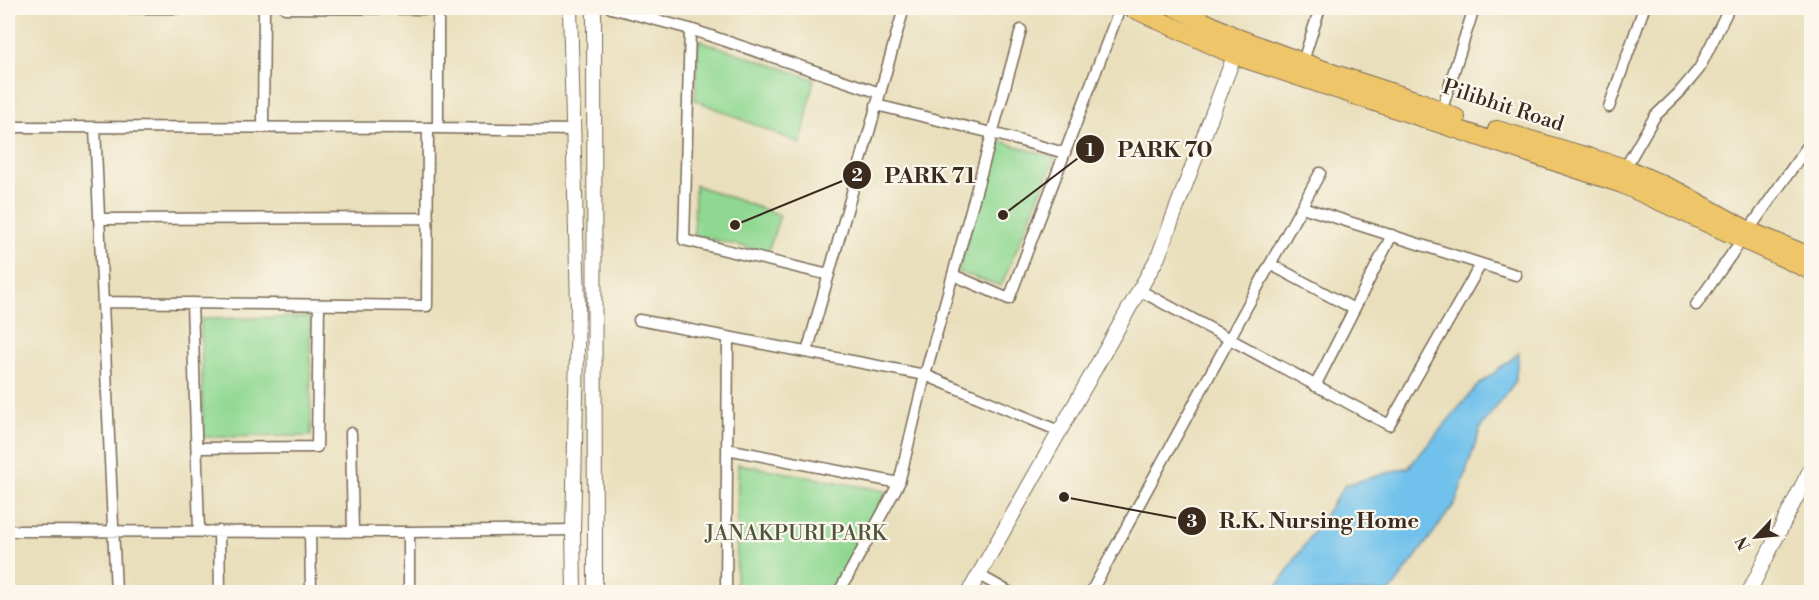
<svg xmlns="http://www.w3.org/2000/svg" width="1819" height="600" font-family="'Libre Bodoni',serif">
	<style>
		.green { fill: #90d892; stroke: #668158; stroke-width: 1.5 }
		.water { fill: #6fc1eb; stroke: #557684; stroke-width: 1.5 }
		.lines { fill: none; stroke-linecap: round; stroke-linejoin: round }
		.minor-casing { stroke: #786955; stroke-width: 13 }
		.tertiary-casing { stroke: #786955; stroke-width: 16 }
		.trunk-casing { stroke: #786955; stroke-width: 20 }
		.minor { stroke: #fff; stroke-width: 10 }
		.tertiary { stroke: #fff; stroke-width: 14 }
		.trunk { stroke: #eec569; stroke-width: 18 }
		.labels { text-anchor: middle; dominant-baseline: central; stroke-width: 4.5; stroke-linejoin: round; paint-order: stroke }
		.street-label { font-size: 21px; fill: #3b2a1e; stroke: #fbf7ec }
		.park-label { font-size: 21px; fill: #50563b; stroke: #fbf7ec }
		.leader { fill: none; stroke: #3b2a1e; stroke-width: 2 }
		.callout-dot { fill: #3b2a1e; stroke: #fbf7ec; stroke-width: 2 }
		.mark-label { font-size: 18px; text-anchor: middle; font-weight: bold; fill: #fff }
		.callout-label { font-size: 22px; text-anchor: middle; font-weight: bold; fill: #3b2a1e; stroke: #fbf7ec; stroke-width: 4.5; stroke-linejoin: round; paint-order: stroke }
	</style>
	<rect width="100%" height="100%" fill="#fbf7ec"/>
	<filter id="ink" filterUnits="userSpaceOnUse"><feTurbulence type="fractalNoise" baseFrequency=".0167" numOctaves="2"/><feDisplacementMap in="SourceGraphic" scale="12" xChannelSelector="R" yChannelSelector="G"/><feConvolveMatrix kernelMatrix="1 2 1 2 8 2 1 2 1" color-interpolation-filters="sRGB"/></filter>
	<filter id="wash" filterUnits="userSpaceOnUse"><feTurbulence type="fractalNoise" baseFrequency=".008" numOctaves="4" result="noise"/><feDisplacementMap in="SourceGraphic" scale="24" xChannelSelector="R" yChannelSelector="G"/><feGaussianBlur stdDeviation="1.35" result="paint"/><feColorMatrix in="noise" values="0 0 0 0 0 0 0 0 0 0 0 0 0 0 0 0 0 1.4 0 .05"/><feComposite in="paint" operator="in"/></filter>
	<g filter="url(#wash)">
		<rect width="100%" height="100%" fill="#e9dfbc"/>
		<path class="green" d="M698 40 814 79 801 144 695 100Z
			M997 140 1055 158 1001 286 958 272Z
			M695 185 780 215 768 252 694 235Z
			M310 317 311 436 203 437 201 319Z
			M738 464 886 491 833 592H736Z"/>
		<path class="water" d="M1519 353 1515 382 1481 427 1456 502 1390 592H1273L1345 485 1409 467 1476 387Z"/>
	</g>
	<g filter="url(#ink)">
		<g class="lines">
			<g class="minor-casing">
				<path id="minor" d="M130 8H179
					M285 8 438 9
					M438 8V128
					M611 8 690 29 880 93
					M690 29 684 240 829 275
					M1303 61 1320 8
					M876 105 992 133 1065 153
					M1609 107 1644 8
					M1441 112 1474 8
					M8 127 438 128 573 130
					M95 127 116 592
					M263 127 264 8
					M1625 168 1655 116 1679 93 1699 69 1729 8
					M1302 207 1516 275
					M100 219 428 218
					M1270 264 1354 309
					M953 275 1009 299 1120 8
					M1139 290 1389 425 1481 264
					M103 302 427 306 428 128
					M192 303 199 531
					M1696 305 1812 140
					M639 320 925 375 1059 431
					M807 352 904 8
					M1315 386 1392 235
					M351 433 353 532
					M197 448 317 447 319 305
					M727 449 899 483
					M8 531 409 532 573 530
					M219 531 220 592
					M310 532 311 592
					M979 575 1009 592
					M409 592V532
					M726 592 728 337
					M839 592 899 483 925 375 1021 30
					M1091 592 1320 173"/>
			</g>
			<g class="tertiary-casing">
				<path id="tertiary" d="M570 8 578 306 573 530 574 592
					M594 8 595 592
					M969 592 1158 257 1238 46
					M1749 592 1812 466"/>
			</g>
			<g class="trunk-casing">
				<path id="trunk" d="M1132 8 1234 55 1622 184 1812 271
					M1176 8 1240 39 1332 73 1421 102 1456 118
					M1497 130 1625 168 1681 193 1749 231 1812 257"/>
			</g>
			<use href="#minor" class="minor"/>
			<use href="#tertiary" class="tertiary"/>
			<use href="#trunk" class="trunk"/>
		</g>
	</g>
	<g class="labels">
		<g class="street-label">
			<text transform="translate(1503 106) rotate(18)">Pilibhit Road</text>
		</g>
		<g class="park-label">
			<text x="796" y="534">JANAKPURI PARK</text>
		</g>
	</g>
	<path class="leader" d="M1003 215L1090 149M735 225L857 175M1064 497L1192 521"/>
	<g class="callout-dot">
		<circle cx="1003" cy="215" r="6"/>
		<circle cx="735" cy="225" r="6"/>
		<circle cx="1064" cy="497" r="6"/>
		<circle cx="1090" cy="149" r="15"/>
		<circle cx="857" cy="175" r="15"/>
		<circle cx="1192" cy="521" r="15"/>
	</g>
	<g class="mark-label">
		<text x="1090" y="156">1</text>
		<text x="857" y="181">2</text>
		<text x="1192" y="527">3</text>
	</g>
	<g class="callout-label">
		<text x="1165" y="157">PARK 70</text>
		<text x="930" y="183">PARK 71</text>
		<text x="1319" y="528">R.K. Nursing Home</text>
	</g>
	<rect width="1819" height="600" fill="none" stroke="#fbf7ec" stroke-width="30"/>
	<g transform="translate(1756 537) rotate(244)" stroke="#fbf7ec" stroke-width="4.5" paint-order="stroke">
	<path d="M0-4.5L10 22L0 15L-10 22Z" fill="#3b2a1e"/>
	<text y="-9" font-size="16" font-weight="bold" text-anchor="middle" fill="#3b2a1e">N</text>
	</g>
</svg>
